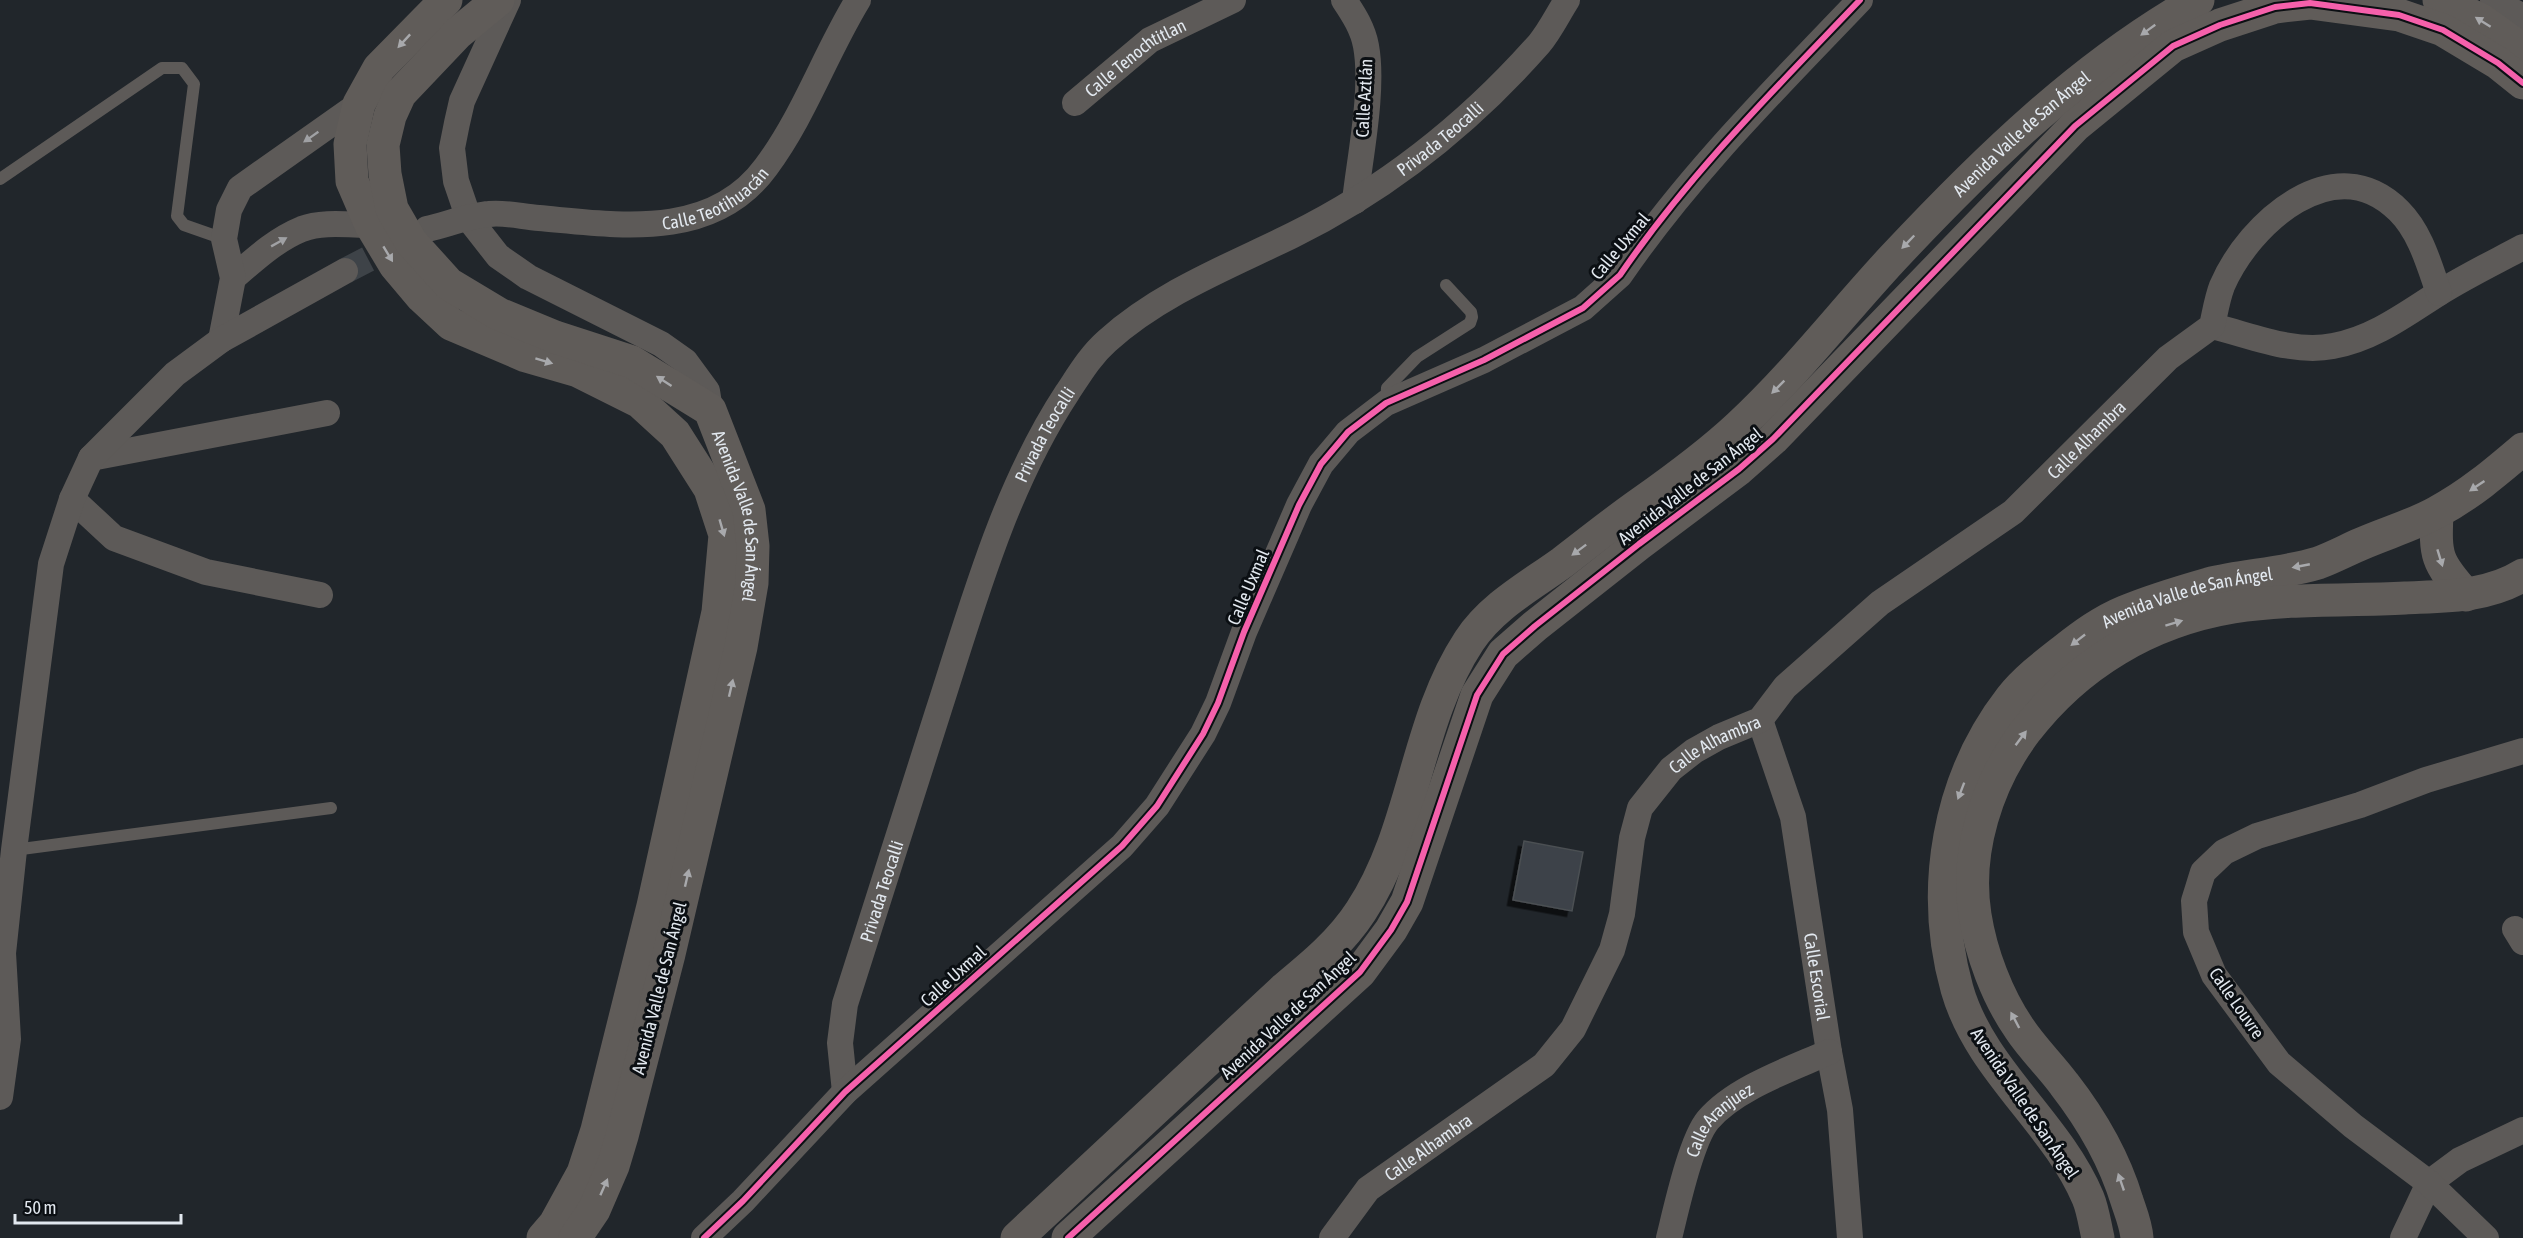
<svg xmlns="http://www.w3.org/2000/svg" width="2523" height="1238" font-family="'Asap Condensed',sans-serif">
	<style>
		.building { fill: #3c4349; stroke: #4b4f53; stroke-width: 1.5; filter: url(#shadow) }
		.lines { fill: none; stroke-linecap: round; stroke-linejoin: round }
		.street-tunnel { stroke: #3e4348; stroke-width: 26; stroke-dasharray: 26 13; stroke-linecap: butt }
		.lane { stroke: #5d5a58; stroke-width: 12 }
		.street { stroke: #5d5a58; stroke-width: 26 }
		.secondary { stroke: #605c59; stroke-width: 33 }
		.cycleway-casing { stroke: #0b0f13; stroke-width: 10 }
		.cycleway { stroke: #f560ab; stroke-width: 6 }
		.oneway { fill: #a8a9ac }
		.oneway2 { fill: #a0a1a4 }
		.labels { text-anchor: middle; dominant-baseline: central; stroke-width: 6; stroke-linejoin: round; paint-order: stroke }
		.street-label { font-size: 18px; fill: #e2e8ef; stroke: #0b0f13 }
	</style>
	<defs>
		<filter id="shadow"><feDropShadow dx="-5.5" dy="5.5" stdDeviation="0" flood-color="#0009"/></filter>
	</defs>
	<rect width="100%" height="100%" fill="#21262b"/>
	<path class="building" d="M1524 841 1583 852 1572 911 1513 900Z"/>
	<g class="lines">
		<path class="street-tunnel" d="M345 271 401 242"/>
		<path class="lane" d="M0 179 162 68H182L194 84 177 216 184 225 224 239
			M1386 403 1387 388 1417 357 1470 323 1472 317 1471 312 1446 285
			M14 850 331 808"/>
		<g class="street">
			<path d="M508 0 462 101 457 123 452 148 456 181 469 219 498 256 528 277 661 344 685 361 707 391 710 410"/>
			<path d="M1344 0C1354 15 1363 29 1366 46 1374 89 1360 156 1355 201"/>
			<path d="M2493 0 2523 17"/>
			<path id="s1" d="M1075 103 1150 40 1233 0"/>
			<path id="s2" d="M427 229C445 225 471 215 489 214 505 212 523 217 539 218 618 225 712 241 766 167 804 116 825 54 858 0"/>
			<path d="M233 278C254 260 275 240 302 229 323 221 349 225 371 225"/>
			<path d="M2212 326C2250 335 2293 354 2333 346 2373 339 2406 314 2439 293 2466 276 2495 262 2523 247"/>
			<path d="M221 340 233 278 224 239 229 210 240 188 359 104"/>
			<path d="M91 458 327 413"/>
			<path d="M72 499 114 538 206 572 320 595"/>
			<path id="s3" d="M1760 720 1793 817 1829 1052 1840 1110 1850 1238"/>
			<path d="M2515 929 2523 942"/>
			<path id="s4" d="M845 1092 840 1043 845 1004C876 907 907 810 938 712 973 604 1004 489 1067 393 1079 375 1090 356 1107 341 1160 293 1230 266 1293 235 1386 189 1470 122 1539 44 1550 31 1558 14 1567 0"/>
			<path d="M0 1097 8 1039 3 953 14 850 51 564 72 499 91 458 175 374 221 340 345 271"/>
			<path d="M704 1238 743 1201 845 1092 1122 846 1157 806 1203 734 1218 703 1244 632 1299 505 1321 464 1348 432 1386 403 1484 360 1583 308 1620 275C1689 174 1776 88 1860 0"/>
			<path id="s5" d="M1332 1238 1368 1189 1544 1065 1573 1029 1612 950 1622 914 1632 838 1640 808 1671 769 1694 751 1719 737 1760 720 1785 687 1880 603 2013 512 2168 358 2212 326C2215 313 2217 299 2222 286 2249 223 2335 146 2399 211 2421 233 2429 265 2439 293"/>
			<path id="s6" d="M1669 1238C1676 1210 1691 1140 1708 1120 1735 1088 1791 1069 1829 1052"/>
			<path d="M2403 1238 2429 1183 2460 1160 2523 1130"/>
			<path d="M2486 1238 2429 1183 2353 1126 2279 1063 2214 975 2196 932 2194 901 2203 872 2224 852 2257 836 2360 805 2426 780 2523 751"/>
		</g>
		<g class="secondary">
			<path d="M446 0 379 68 359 104 350 144 352 181 371 225 395 265 422 297 451 324 526 356 578 371 640 402 675 434 710 489 725 535 718 612 653 906 597 1130 583 1173 555 1224 543 1238"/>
			<path id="s7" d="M498 0 458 33 400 94 390 116 383 145 385 174 392 209 411 242 449 284 499 314 555 337 632 362 710 410 749 510 753 546 752 583 741 647 669 954 622 1136 613 1166 594 1210 575 1238"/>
			<path d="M2439 0 2481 20 2523 50"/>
			<path d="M2437 513C2435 556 2436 562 2466 595"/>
			<path id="s8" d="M1017 1238 1284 989C1313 965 1341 942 1361 911 1415 829 1415 723 1469 641 1492 606 1530 586 1563 562 1589 542 1614 522 1641 503 1675 479 1708 455 1739 426 1795 374 1841 314 1893 258 1984 161 2081 66 2198 0"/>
			<path d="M1068 1238 1360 972 1391 930 1407 902 1477 695 1503 654 1535 626 1639 544 1739 469 1773 439 2075 126 2173 46 2220 25 2275 7 2310 3 2399 15 2443 30 2498 63 2523 83"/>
			<path id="s9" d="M2098 1238C2095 1225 2093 1210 2088 1198 2056 1122 1980 1070 1957 989 1929 889 1948 779 2011 698 2025 680 2046 664 2064 650 2082 636 2102 621 2124 612 2150 601 2180 592 2208 584 2244 575 2282 574 2318 563 2332 558 2347 550 2361 544 2386 533 2414 525 2437 512 2469 495 2496 472 2523 449"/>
			<path d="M2137 1238C2136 1225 2131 1213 2127 1201 2114 1158 2092 1120 2064 1084 2050 1065 2032 1048 2019 1028 1997 996 1981 953 1975 915 1965 851 1987 783 2025 732 2077 664 2149 621 2233 607 2290 598 2348 601 2405 598 2445 596 2488 597 2523 575"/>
		</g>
		<g class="cycleway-casing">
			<path id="cycleway" d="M704 1238 743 1201 845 1092 1122 846 1157 806 1203 734 1218 703 1244 632 1299 505 1321 464 1348 432 1386 403 1484 360 1583 308 1620 275C1689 174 1776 88 1860 0
				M1068 1238 1360 972 1391 930 1407 902 1477 695 1503 654 1535 626 1639 544 1739 469 1773 439 2075 126 2173 46 2220 25 2275 7 2310 3 2399 15 2443 30 2498 63 2523 83"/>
		</g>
		<use href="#cycleway" class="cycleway"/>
	</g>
	<defs><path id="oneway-solid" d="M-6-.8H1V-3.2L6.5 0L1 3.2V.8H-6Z" transform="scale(1.5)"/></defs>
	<g class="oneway">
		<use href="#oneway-solid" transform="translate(2483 22) rotate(-148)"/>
		<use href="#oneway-solid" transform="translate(2148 30) rotate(144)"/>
		<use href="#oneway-solid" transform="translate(404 41) rotate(133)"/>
		<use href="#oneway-solid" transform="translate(1908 242) rotate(134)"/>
		<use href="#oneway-solid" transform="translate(388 254) rotate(59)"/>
		<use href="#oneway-solid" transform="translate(544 361) rotate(17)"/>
		<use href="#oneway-solid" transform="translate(664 381) rotate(-147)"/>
		<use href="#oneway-solid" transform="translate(1778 387) rotate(135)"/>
		<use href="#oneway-solid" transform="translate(2477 486) rotate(146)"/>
		<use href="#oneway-solid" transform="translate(722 528) rotate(74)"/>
		<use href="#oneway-solid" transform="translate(1579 550) rotate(143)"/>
		<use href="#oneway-solid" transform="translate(2440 558) rotate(73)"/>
		<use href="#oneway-solid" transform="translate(2301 566) rotate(169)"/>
		<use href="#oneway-solid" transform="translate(2174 623) rotate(-17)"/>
		<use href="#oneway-solid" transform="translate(2078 640) rotate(142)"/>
		<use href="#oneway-solid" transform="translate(731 688) rotate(-77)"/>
		<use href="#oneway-solid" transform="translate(2021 738) rotate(-53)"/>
		<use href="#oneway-solid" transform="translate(1961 791) rotate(111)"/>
		<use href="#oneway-solid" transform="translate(687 878) rotate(-77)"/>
		<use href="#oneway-solid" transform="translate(2015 1020) rotate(-118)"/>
		<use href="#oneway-solid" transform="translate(2121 1182) rotate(-109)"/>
		<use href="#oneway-solid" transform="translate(604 1187) rotate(-66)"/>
	</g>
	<g class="oneway2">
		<use href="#oneway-solid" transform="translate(311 137) rotate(145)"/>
		<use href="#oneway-solid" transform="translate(279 242) rotate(-29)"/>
	</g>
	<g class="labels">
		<g class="street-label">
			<text stroke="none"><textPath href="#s1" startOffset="76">Calle Tenochtitlan</textPath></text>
			<text transform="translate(1364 98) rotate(-87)">Calle Aztlán</text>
			<text stroke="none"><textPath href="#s8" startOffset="1520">Avenida Valle de San Ángel</textPath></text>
			<text stroke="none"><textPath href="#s4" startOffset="1197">Privada Teocalli</textPath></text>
			<text stroke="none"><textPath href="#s2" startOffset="297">Calle Teotihuacán</textPath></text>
			<text transform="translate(1620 246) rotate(-50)">Calle Uxmal</text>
			<text stroke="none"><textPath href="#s4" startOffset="693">Privada Teocalli</textPath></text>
			<text stroke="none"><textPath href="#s5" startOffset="1140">Calle Alhambra</textPath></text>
			<text transform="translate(1690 486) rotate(-38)">Avenida Valle de San Ángel</text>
			<text stroke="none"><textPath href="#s7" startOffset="752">Avenida Valle de San Ángel</textPath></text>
			<text transform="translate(1248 587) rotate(-67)">Calle Uxmal</text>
			<text stroke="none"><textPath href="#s9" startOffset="804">Avenida Valle de San Ángel</textPath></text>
			<text stroke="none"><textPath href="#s5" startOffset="656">Calle Alhambra</textPath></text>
			<text stroke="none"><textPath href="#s4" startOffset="207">Privada Teocalli</textPath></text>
			<text transform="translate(953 976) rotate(-42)">Calle Uxmal</text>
			<text stroke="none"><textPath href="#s3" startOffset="264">Calle Escorial</textPath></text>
			<text transform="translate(659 988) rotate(-76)">Avenida Valle de San Ángel</text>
			<text transform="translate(2237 1003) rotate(55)">Calle Louvre</text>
			<text transform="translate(1288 1015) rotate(-43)">Avenida Valle de San Ángel</text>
			<text transform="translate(2025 1103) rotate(56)">Avenida Valle de San Ángel</text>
			<text stroke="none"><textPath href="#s6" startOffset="132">Calle Aranjuez</textPath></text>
			<text stroke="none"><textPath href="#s5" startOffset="134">Calle Alhambra</textPath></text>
		</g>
	</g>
	<path d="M15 1214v9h166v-9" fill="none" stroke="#e2e8ef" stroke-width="3"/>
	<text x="24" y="1214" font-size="18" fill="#e2e8ef" stroke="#0b0f13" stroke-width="4.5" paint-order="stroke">50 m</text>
</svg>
